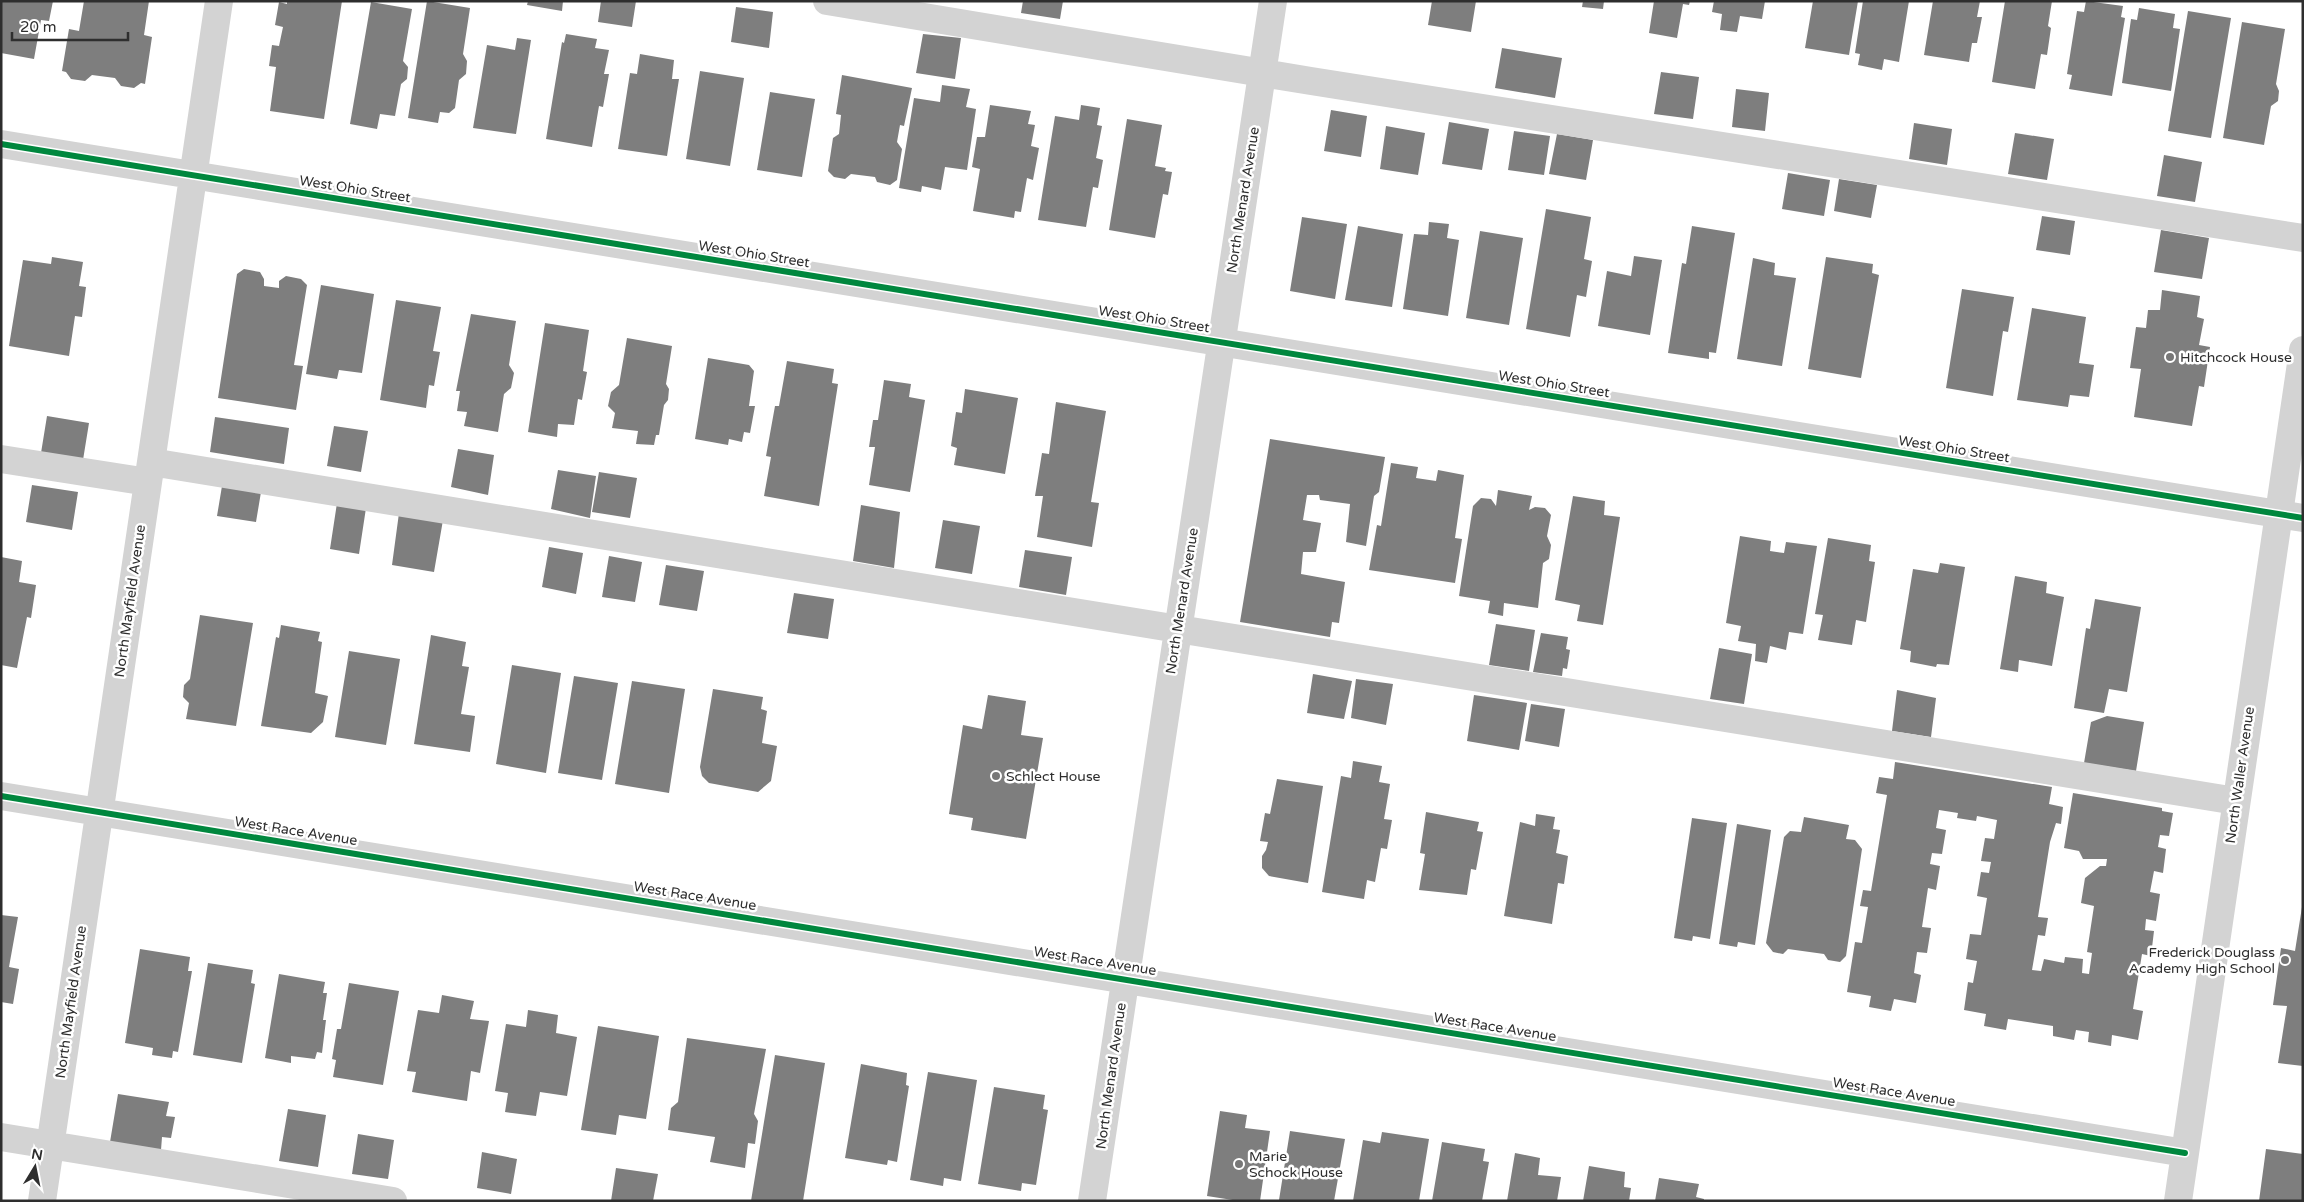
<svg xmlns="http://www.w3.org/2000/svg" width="2304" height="1202" font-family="'Varela Round',sans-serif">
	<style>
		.building { fill: #7e7e7e }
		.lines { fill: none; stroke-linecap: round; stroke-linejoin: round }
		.minor { stroke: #d3d3d3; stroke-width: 28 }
		.cycleway-casing { stroke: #fff; stroke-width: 9 }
		.cycleway { stroke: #00873e; stroke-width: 6 }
		.poi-dot { fill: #777; stroke: #fff; stroke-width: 2 }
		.labels { text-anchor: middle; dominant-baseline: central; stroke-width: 5; stroke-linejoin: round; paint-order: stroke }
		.street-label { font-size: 14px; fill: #2e2e2e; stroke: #fff }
		.poi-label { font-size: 14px; fill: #2e2e2e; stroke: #fff; text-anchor: start }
	</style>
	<rect width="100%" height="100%" fill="#fff"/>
	<path class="building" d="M1 1H53L49 21 41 20 34 59 1 53Z
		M84 1H149L144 35 152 37 145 84 141 83 134 88 121 86 115 78 92 75 85 81 71 79 66 72 62 71 69 29 79 31Z
		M287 1H342L324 119 270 111 276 67 269 66 272 45 279 46 283 27 275 25 279 2 287 4Z
		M427 1 470 8 463 54 467 61 466 74 459 80 455 108 449 113 440 112 438 123 408 118Z
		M528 1H563L562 11 527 5Z
		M601 1H636L632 27 598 22Z
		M1023 1H1063L1060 19 1021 13Z
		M1432 1H1476L1471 32 1428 25Z
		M1583 1H1604L1603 9 1582 7Z
		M1654 1H1690L1689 5 1683 4 1677 38 1649 33Z
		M1714 1H1765L1762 19 1740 16 1737 32 1720 30 1722 14 1712 12Z
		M1813 1H1858L1849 55 1805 48Z
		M1863 1H1909L1899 62 1884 59 1882 70 1858 65 1860 54 1855 53Z
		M1933 1H1980L1977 17H1982L1977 43H1972L1969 62 1924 55Z
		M2005 1H2052L2048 26 2051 28 2047 55 2041 54 2035 89 1992 82Z
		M2086 1 2123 6 2121 17 2125 18 2112 96 2069 89 2072 75 2067 74 2077 11 2084 12Z
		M371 2 412 9 403 61 408 67 407 79 401 84 395 116 380 114 377 129 350 124Z
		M736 7 773 12 769 48 731 42Z
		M2139 8 2175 14 2173 28 2180 29 2171 91 2122 83 2131 19 2137 20Z
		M2188 11 2231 18 2211 138 2168 131Z
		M2242 22 2285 29 2276 84 2279 91 2278 101 2271 106 2264 145 2223 138Z
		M566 34 597 39 595 48 609 50 604 74H609L603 107 599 106 592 147 546 139 562 42 564 43Z
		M923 34 961 38 955 79 916 73Z
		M517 38 531 40 516 134 473 128 487 45 515 50Z
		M1502 48 1562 58 1555 98 1495 88Z
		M640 54 674 60 672 79H679L667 156 618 149 630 73 637 74Z
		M700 71 744 78 730 166 686 159Z
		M1661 72 1699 77 1693 119 1654 114Z
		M842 75 912 88 904 126 900 125 897 142 902 149 897 180 890 185 877 182 875 177 851 174 845 179 834 177 828 171 833 138 839 134 841 115 836 114Z
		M942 85 970 89 966 107 976 109 967 170 945 167 941 190 922 186 921 192 899 188 914 98 940 102Z
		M1736 89 1769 93 1765 131 1732 127Z
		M770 92 815 99 802 177 757 170Z
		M990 105 1031 111 1028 124 1035 125 1031 146 1039 148 1033 180 1027 178 1021 212 1015 211 1014 218 973 211 980 169 972 167 977 137H985Z
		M1081 105 1100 108 1097 125 1102 126 1096 158 1103 160 1098 188 1093 187 1086 227 1038 220 1055 116 1079 120Z
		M1331 110 1367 116 1361 157 1324 151Z
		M1127 119 1162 125 1155 166 1166 168 1165 171 1172 172 1168 195 1163 194 1155 238 1109 230Z
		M1449 122 1489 129 1482 170 1442 164Z
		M1914 123 1952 129 1947 165 1909 159Z
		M1386 126 1425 133 1418 175 1380 169Z
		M1514 131 1550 136 1544 175 1508 170Z
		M2015 133 2054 139 2047 180 2008 174Z
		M1557 134 1593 140 1586 180 1549 174Z
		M2164 155 2202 162 2195 202 2157 196Z
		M1788 173 1830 180 1824 216 1782 209Z
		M1839 179 1877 185 1871 218 1834 211Z
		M1546 209 1591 217 1584 259 1592 261 1586 297 1577 295 1570 337 1526 329Z
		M2042 216 2075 221 2070 255 2036 250Z
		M1302 217 1347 224 1335 299 1290 291Z
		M1429 222 1449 224 1447 238 1459 240 1448 316 1403 309 1414 234 1428 235Z
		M1358 226 1403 234 1392 307 1345 300Z
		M1692 226 1735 233 1716 353 1709 352V359L1668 353 1682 263 1686 264Z
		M2161 230 2209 238 2202 279 2154 272Z
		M1480 231 1523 238 1509 325 1466 318Z
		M1634 256 1662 260 1650 335 1598 326 1607 271 1631 276Z
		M52 257 83 262 79 286 86 287 82 317 75 316 69 356 9 346 23 260 51 264Z
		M1826 257 1873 264 1872 273 1879 275 1861 378 1808 369Z
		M1753 258 1775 263 1774 275 1796 278 1782 366 1737 359Z
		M244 269 260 272 264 279V286L279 288V281L286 276 301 279 307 285 294 365 303 366 296 410 218 398 237 274Z
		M321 285 374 294 362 373 339 370 337 379 306 374Z
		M1962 289 2014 297 2008 332 2003 331 1993 396 1946 388Z
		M2162 290 2200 296 2197 317 2204 319 2199 345 2210 347 2204 387 2199 386 2192 426 2134 417 2141 369 2130 368 2136 327 2146 328 2148 310H2160Z
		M396 300 441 307 433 351 440 352 434 386 429 385 426 408 380 400Z
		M2032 308 2086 317 2079 363 2094 365 2089 397 2070 395 2068 407 2017 400Z
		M471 314 516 321 509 365 514 373 511 388 504 394 498 432 464 426 467 412 457 411 460 391H456Z
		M545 323 589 330 583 371 587 372 582 400 578 399 574 425 558 424 557 437 528 432Z
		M627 338 672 346 666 384 669 389 668 400 664 405 659 435H656L654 445 636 444 638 431 612 428 615 413 608 406 611 392 619 385Z
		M708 358 749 365 754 371 749 406H755L750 433 744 432 742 442 729 439 728 445 695 439Z
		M787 361 834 369 832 383 838 384 819 506 764 496 771 457 766 456 775 406H779Z
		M884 380 911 384 909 397 925 400 910 492 869 485 875 447H869L873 420H878Z
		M965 389 1018 398 1005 474 954 465 957 448 951 446 956 412 962 413Z
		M1056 402 1106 411 1091 502 1099 503 1092 547 1037 537 1043 496H1035L1042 453 1049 454Z
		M47 416 89 423 83 460 41 453Z
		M215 417 289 428 284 464 210 452Z
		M334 426 368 431 361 472 327 466Z
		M1270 439 1385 457 1379 492 1374 496 1366 546 1346 542 1350 504 1320 500 1319 495H1307L1303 520 1321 523 1316 552H1303L1301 574 1345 582 1339 623 1332 622 1330 637 1240 622Z
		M458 449 494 455 488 495 451 487Z
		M1391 463 1418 467 1416 478 1436 481 1438 470 1464 475 1455 538 1462 539 1455 583 1369 570 1377 525 1381 526Z
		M558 470 596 476 590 518 551 509Z
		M599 472 637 478 630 518 592 512Z
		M32 485 78 492 72 530 26 522Z
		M222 486 261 492 256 522 217 516Z
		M1498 490 1532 496 1529 510 1535 507 1545 508 1551 515 1547 536 1551 545 1549 559 1543 563 1538 608 1504 603 1503 616 1488 613 1490 601 1459 596 1473 506 1481 498 1491 499 1496 506Z
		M1573 496 1605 501 1604 515 1620 517 1603 625 1577 621 1580 605 1555 600Z
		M337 503 366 508 359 554 330 549Z
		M861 505 900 512 894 568 853 561Z
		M399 513 443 520 434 572 392 565Z
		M943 520 980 526 972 574 935 568Z
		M1740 536 1771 541 1770 551 1784 553 1786 542 1817 546 1803 634 1789 632 1786 650 1770 646 1767 663 1755 661 1756 644 1738 641 1741 626 1726 623Z
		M1828 538 1871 545 1869 561 1875 562 1866 622 1856 620 1852 645 1818 640 1823 615 1815 614Z
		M549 547 583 553 576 594 542 587Z
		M1025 550 1072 557 1066 595 1019 587Z
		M609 556 642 562 635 602 602 597Z
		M1 557 22 561 19 582 36 585 31 618 27 617 17 668 1 665Z
		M1940 563 1965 567 1949 665 1937 664 1936 667 1910 662 1911 651 1900 649 1913 569 1938 573Z
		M666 565 704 571 697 611 659 605Z
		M2015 576 2047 582 2046 593 2064 597 2052 666 2019 660 2018 672 2000 669Z
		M794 593 834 599 828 639 787 633Z
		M2095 599 2141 607 2127 692 2109 689 2104 713 2074 708 2086 628 2090 629Z
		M200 615 253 623 236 726 186 719 189 703 183 697 184 685 190 679Z
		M1496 624 1535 630 1529 671 1489 665Z
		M281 625 320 632 318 641 322 642 315 693 328 696 323 722 311 733 261 726 276 637 279 638Z
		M1541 633 1568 637 1566 649 1570 650 1567 669 1563 668 1562 676 1533 672Z
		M431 635 466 642 462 666 469 667 461 714 475 716 470 752 414 744Z
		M1719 648 1752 654 1744 704 1710 699Z
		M349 651 400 659 386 745 335 737Z
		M512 665 561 673 546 773 496 764Z
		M1313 674 1352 681 1344 719 1307 713Z
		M574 676 618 683 602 780 558 773Z
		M1356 679 1393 684 1386 725 1351 718Z
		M632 681 685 689 669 793 615 784Z
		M713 689 763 697 761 709 767 711 762 743 777 746 771 781 758 792 709 783 702 776 700 767Z
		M1897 690 1936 698 1931 737 1892 731Z
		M988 695 1026 701 1021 735 1043 738 1026 839 971 830 973 818 949 814 963 725 982 729Z
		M1474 695 1527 703 1519 750 1467 741Z
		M1531 704 1565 709 1559 747 1525 741Z
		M2107 716 2144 722 2136 771 2084 763 2091 722Z
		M1353 761 1382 766 1379 782 1390 784 1384 819 1392 820 1387 849 1381 848 1375 882 1367 880 1364 899 1322 892 1341 776 1351 778Z
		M1895 762 2052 787 2049 804 2063 807 2061 824 2056 823 2050 842 2038 917 2048 918 2045 936 2038 935 2032 970 2041 971 2044 959 2064 963 2065 957 2083 959 2082 973 2089 974 2092 953 2087 952 2094 906 2081 903 2085 878 2100 866H2106L2107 859H2083L2079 851 2064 848 2073 793 2162 808V811L2173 813 2169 836 2160 835 2158 847 2166 849 2163 873 2154 871 2150 892 2160 894 2156 921 2146 919 2145 930 2154 931 2151 956 2142 954 2133 1009 2143 1011 2138 1040 2112 1035 2111 1046 2088 1042 2089 1032 2076 1030 2074 1040 2053 1036V1026L2008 1019 2006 1030 1984 1026 1986 1014 1964 1010 1968 982 1973 983 1977 961 1966 959 1970 934 1981 935 1987 898 1977 896 1981 872 1989 873 1991 862 1981 861 1985 838 1994 839 1997 820 1977 816 1976 821 1957 818 1958 813 1939 810 1936 828 1946 830 1942 854 1932 853 1930 864 1940 866 1936 890 1928 888 1922 927 1931 928 1927 953 1917 952 1914 973 1921 975 1916 1003 1894 999 1891 1011 1869 1007 1871 996 1847 992 1855 942 1862 943 1868 907 1860 906 1863 890 1871 891 1887 795 1876 793 1879 777 1893 779Z
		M1277 779 1323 786 1308 883 1269 876 1262 868V856L1266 850 1268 842 1260 841 1265 813 1270 814Z
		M1426 812 1479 822 1477 831 1483 832 1476 870 1471 869 1467 895 1419 890 1425 854 1420 853Z
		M1536 814 1555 817 1553 829 1560 830 1556 853 1568 856 1564 884 1558 883 1552 924 1504 916 1520 822 1535 826Z
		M1804 817 1849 825 1846 839 1855 840 1862 849 1846 956 1840 962 1828 960 1824 954 1788 949 1783 954 1773 952 1766 943 1784 837 1790 831 1801 832Z
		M1692 818 1727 823 1710 939 1693 936 1692 941 1674 938Z
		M1737 824 1771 830 1755 945 1738 942 1737 947 1719 944Z
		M2302 907H2303V1066L2278 1063 2287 1006 2273 1005 2281 948 2295 951Z
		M1 915 18 917 9 967 19 969 13 1004 1 1002Z
		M140 949 190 957 188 971H192L178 1052 173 1051 172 1058 152 1055 153 1048 125 1043Z
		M208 963 253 970 251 983 255 984 242 1063 193 1055Z
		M279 974 325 982 323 993H327L323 1020H326L322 1053 317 1052 315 1059 291 1056V1063L265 1058Z
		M349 983 399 991 383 1085 333 1077 336 1060 332 1059 337 1029H341Z
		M442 995 474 1001 470 1019 489 1021 480 1073 471 1071 467 1101 412 1092 416 1072 407 1071 418 1010 439 1013Z
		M528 1010 558 1015 556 1033 577 1037 567 1096 540 1092 536 1116 505 1112 508 1093 495 1091 506 1024 526 1027Z
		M598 1026 659 1036 646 1119 619 1115 616 1135 581 1130Z
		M687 1038 766 1049 754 1114 758 1121 755 1144 748 1143 745 1168 710 1162 715 1137 668 1130 671 1108 678 1102Z
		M775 1055 825 1063 803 1201H751Z
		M861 1064 907 1073 906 1085 909 1086 897 1162 888 1160 887 1165 845 1158Z
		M928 1072 977 1080 961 1181 944 1178 943 1186 910 1180Z
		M994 1087 1045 1095 1043 1109 1048 1110 1036 1185 1022 1183 1021 1191 978 1184Z
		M118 1094 169 1102 166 1116 175 1117 171 1138 162 1137 161 1150 110 1142Z
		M288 1109 326 1115 318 1167 279 1161Z
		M1220 1111 1247 1115 1245 1128 1270 1131 1260 1201H1239L1207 1196Z
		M1290 1131 1345 1139 1334 1201 1279 1200Z
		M1382 1132 1429 1139 1419 1201H1353L1363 1140 1380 1143Z
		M358 1134 394 1140 388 1179 352 1174Z
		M1442 1142 1485 1149 1483 1161 1489 1162 1482 1201H1432Z
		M2266 1149 2303 1154V1201H2259Z
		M482 1152 517 1159 511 1194 477 1188Z
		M1515 1153 1540 1158 1538 1175 1561 1177 1557 1201H1507Z
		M1589 1166 1625 1172 1624 1187 1631 1188 1629 1201H1583Z
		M616 1168 658 1174 653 1201H611Z
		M1659 1178 1699 1184 1696 1197 1704 1199V1201H1655Z"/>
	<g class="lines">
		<path class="minor" d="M827 1 1311 81 2303 238
			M1 144 2303 518
			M1 459 148 482
			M151 462 2236 801
			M1 796 2185 1153
			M1 1137 393 1201
			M42 1201 219 1
			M1092 1201 1273 1
			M2178 1201 2303 350"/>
		<g class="cycleway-casing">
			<path id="cycleway" d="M1 144 2303 518
				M1 796 2185 1153"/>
		</g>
		<use href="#cycleway" class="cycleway"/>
	</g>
	<g class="poi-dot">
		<circle cx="2170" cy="357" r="5"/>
		<circle cx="996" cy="776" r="5"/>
		<circle cx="2285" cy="960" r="5"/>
		<circle cx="1239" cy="1164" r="5"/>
	</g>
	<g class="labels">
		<g class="street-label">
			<text transform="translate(355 189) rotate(9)">West Ohio Street</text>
			<text transform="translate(1243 200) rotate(-81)">North Menard Avenue</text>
			<text transform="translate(754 254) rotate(9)">West Ohio Street</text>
			<text transform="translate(1154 319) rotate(9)">West Ohio Street</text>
			<text transform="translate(1554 384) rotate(9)">West Ohio Street</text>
			<text transform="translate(1954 449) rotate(9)">West Ohio Street</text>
			<text transform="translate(130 601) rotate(-82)">North Mayfield Avenue</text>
			<text transform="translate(1182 601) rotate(-81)">North Menard Avenue</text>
			<text transform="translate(2240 775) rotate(-82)">North Waller Avenue</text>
			<text transform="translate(296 831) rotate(9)">West Race Avenue</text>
			<text transform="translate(695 896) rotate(9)">West Race Avenue</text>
			<text transform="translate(1095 961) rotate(9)">West Race Avenue</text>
			<text transform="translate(71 1002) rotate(-82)">North Mayfield Avenue</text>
			<text transform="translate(1495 1027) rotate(9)">West Race Avenue</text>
			<text transform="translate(1111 1076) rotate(-82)">North Menard Avenue</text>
			<text transform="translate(1894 1092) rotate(9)">West Race Avenue</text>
		</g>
		<g class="poi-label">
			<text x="2180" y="357">Hitchcock House</text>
			<text x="1006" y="776">Schlect House</text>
			<text x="2275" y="952" text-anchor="end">Frederick Douglass<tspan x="2275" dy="16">Academy High School</tspan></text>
			<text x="1249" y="1156">Marie<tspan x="1249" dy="16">Schock House</tspan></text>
		</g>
	</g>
	<rect width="2304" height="1202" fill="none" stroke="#2e2e2e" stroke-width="5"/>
	<g transform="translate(35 1167) rotate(10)" stroke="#ffffff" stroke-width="4" paint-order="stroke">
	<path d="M0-4L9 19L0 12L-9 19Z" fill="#2e2e2e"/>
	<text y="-8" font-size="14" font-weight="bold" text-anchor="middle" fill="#2e2e2e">N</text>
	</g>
	<path d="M12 32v8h116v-8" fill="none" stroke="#2e2e2e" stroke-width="2.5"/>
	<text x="20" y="32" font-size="15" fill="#2e2e2e" stroke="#ffffff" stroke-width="4" paint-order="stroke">20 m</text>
</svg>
